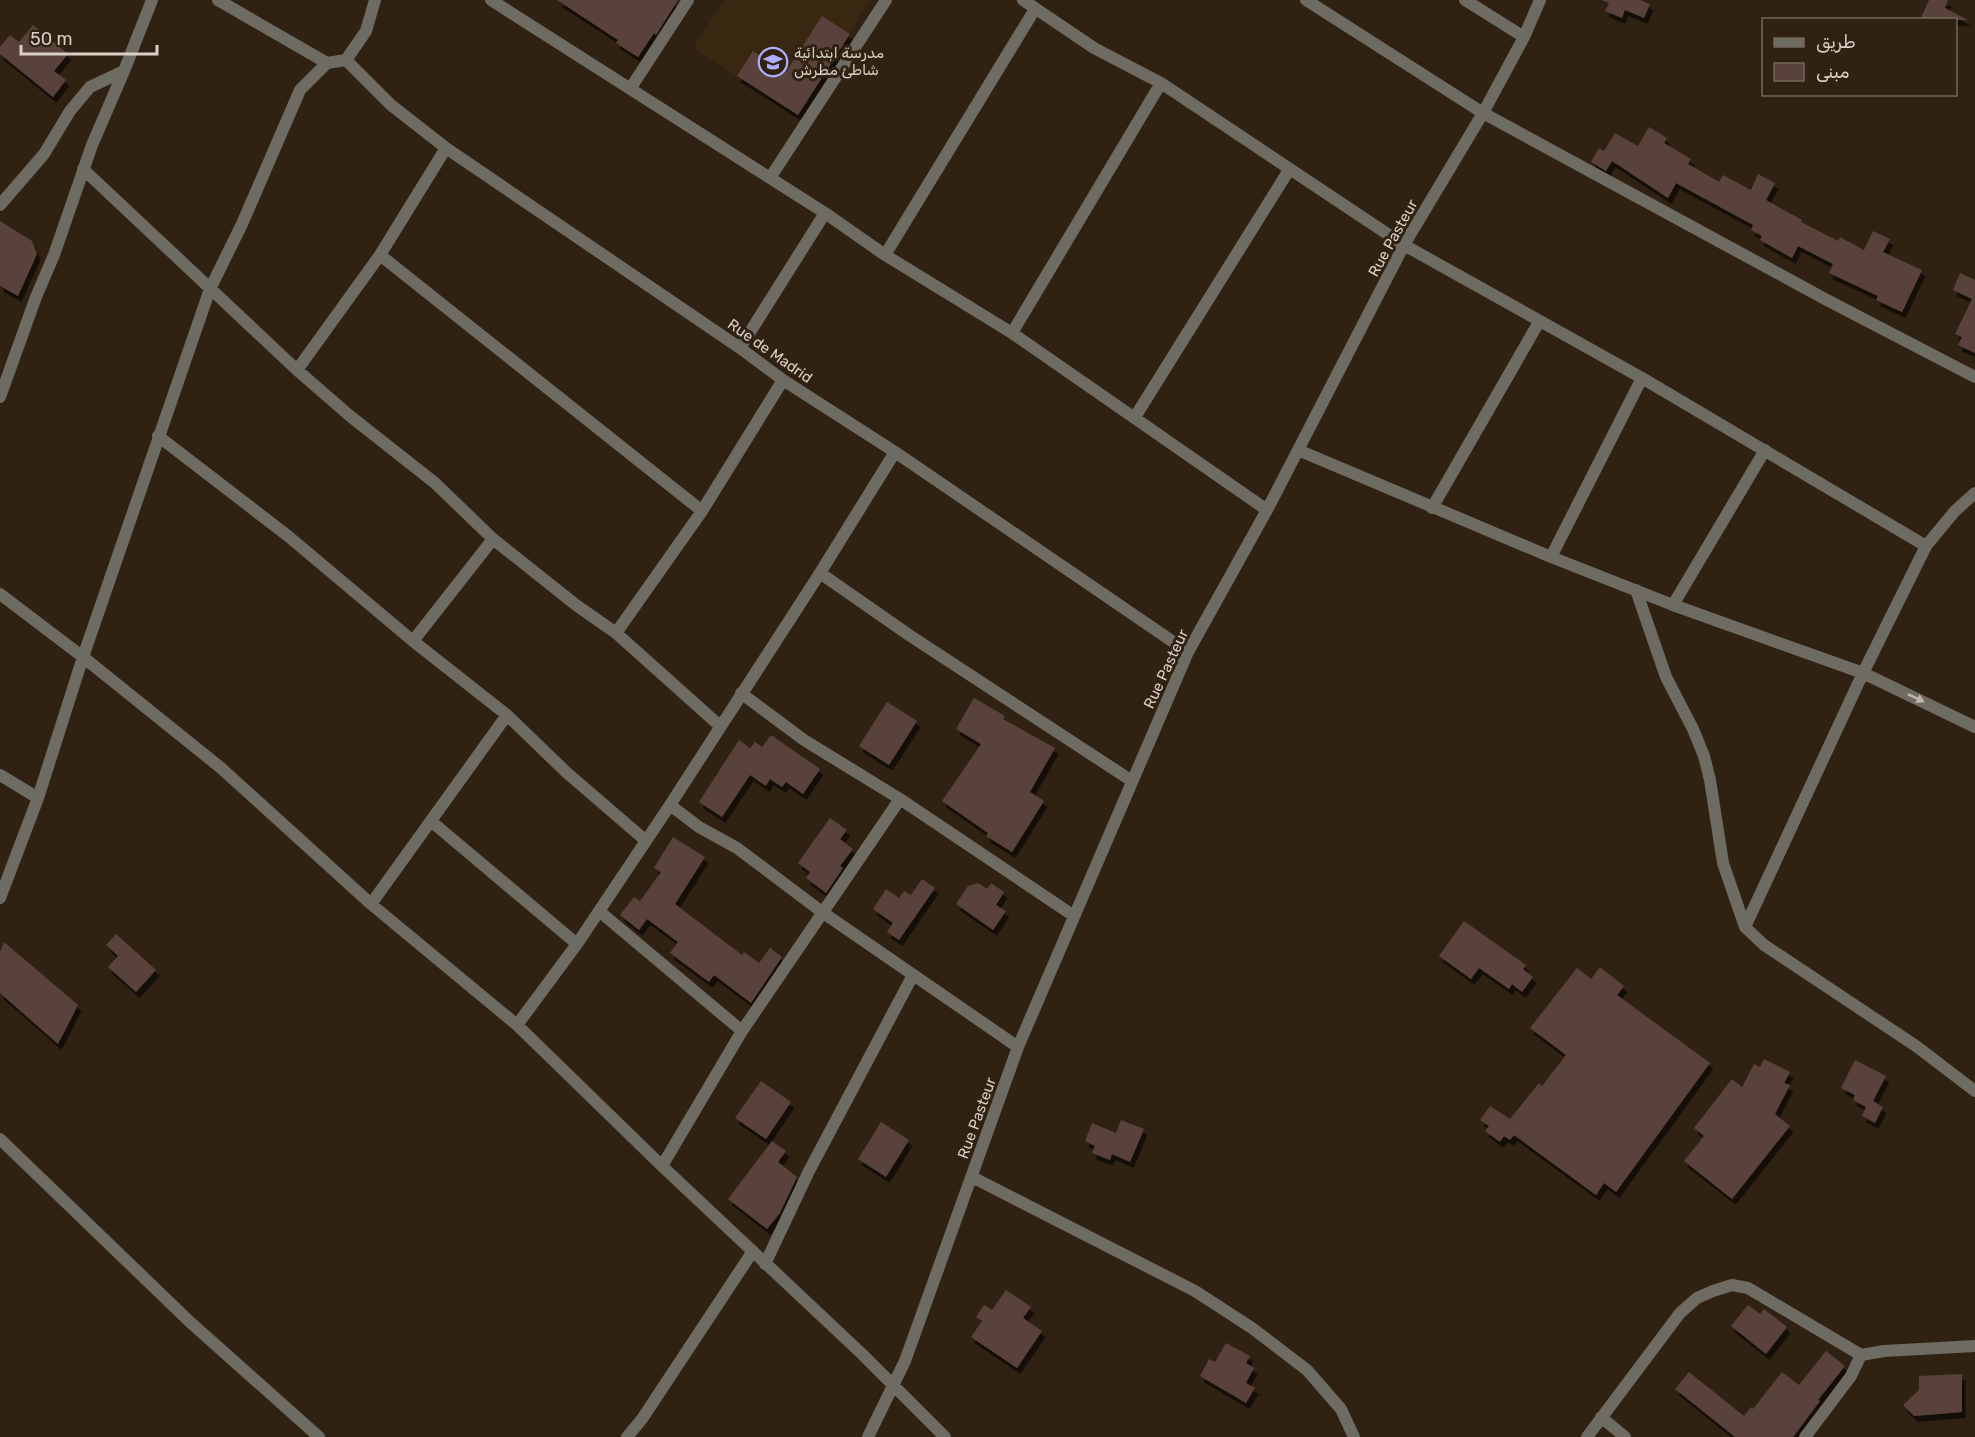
<svg xmlns="http://www.w3.org/2000/svg" width="1975" height="1437" font-family="Rubik,'Noto Sans Arabic',sans-serif">
	<style>
		.built { fill: #3a2711 }
		.building { fill: #59423a; filter: url(#shadow) }
		.lines { fill: none; stroke-linecap: round; stroke-linejoin: round }
		.minor { stroke: #6e6c62; stroke-width: 12 }
		.oneway { fill: #beb6ad }
		.labels { text-anchor: middle; dominant-baseline: central; stroke-width: 6; stroke-linejoin: round; paint-order: stroke }
		.poi-label { font-size: 15px; fill: #d9cfc6; stroke: #302212; text-anchor: start }
		.street-label { font-size: 15px; fill: #d9cfc6; stroke: #302212 }
	</style>
	<defs>
		<filter id="shadow"><feDropShadow dx="3.5" dy="6" stdDeviation="0" flood-color="#0009"/></filter>
	</defs>
	<rect width="100%" height="100%" fill="#302212"/>
	<path class="built" d="M724 0H870L798 115 693 48Z"/>
	<path class="building" d="M557 0H678L656 35 654 33 638 57 616 43 618 40Z
		M1602 0H1640L1650 4 1644 18 1625 10 1622 18 1605 11 1609 3Z
		M1929 0H1948L1945 8 1968 20H1920Z
		M822 16 850 34 798 115 737 76 753 51 786 72Z
		M33 25 68 54 54 71 66 80 53 97 0 54V47L10 35 19 42Z
		M1649 127 1667 138 1664 143 1691 159 1688 164 1719 182 1723 175 1751 190 1758 174 1775 183 1766 200 1802 220 1801 222 1838 241 1840 237 1864 250 1873 231 1890 239 1883 252 1922 270 1902 312 1876 300 1878 296 1829 273 1833 264 1798 246 1792 258 1760 240 1762 236 1751 230 1753 225 1676 183 1668 198 1612 161 1606 171 1591 162 1599 148 1604 151 1615 133 1638 146Z
		M0 221 32 241 37 254 18 296 0 286Z
		M1960 273 1975 280V353L1958 345 1962 337 1955 334 1972 299 1953 290Z
		M974 698 1005 716 1003 719 1055 748 1030 792 1044 801 1012 852 986 836 988 833 942 801 981 744 956 729Z
		M887 702 917 721 889 765 859 746Z
		M771 735 820 769 803 794 786 782 782 787 770 779 766 786 750 775 722 817 699 802 739 740 750 748 755 742 762 747Z
		M830 818 847 830 840 839 853 849 840 866 843 868 826 893 806 878 810 872 798 863Z
		M673 837 705 857 675 904 742 955 744 952 759 963 770 948 782 957 751 1003 714 975 709 982 670 953 678 942 647 919 639 930 620 915 634 897 640 901 661 872 654 868Z
		M922 879 935 888 899 940 887 932 893 923 873 909 886 889 899 898 904 891 911 895Z
		M978 883 987 889 991 883 1004 892 996 905 1006 911 993 930 956 904 968 886Z
		M1464 921 1526 965 1523 969 1533 977 1522 992 1512 984 1509 989 1479 968 1471 979 1439 956Z
		M116 934 156 970 136 992 108 967 118 956 106 945Z
		M4 942 78 1005 58 1044 0 993V952Z
		M1600 967 1624 986 1617 995 1710 1063 1616 1192 1604 1183 1596 1195 1514 1135 1510 1140 1504 1136 1500 1142 1485 1131 1489 1126 1480 1120 1490 1106 1510 1119 1539 1083 1542 1086 1566 1055 1530 1028 1577 968 1591 979Z
		M1764 1059 1790 1072 1784 1083 1790 1085 1775 1114 1790 1126 1732 1199 1684 1161 1704 1136 1694 1128 1732 1079 1742 1087 1754 1064 1760 1067Z
		M1855 1060 1886 1076 1873 1101 1883 1107 1875 1123 1862 1116 1866 1107 1853 1100 1855 1095 1841 1088Z
		M761 1081 791 1102 766 1139 735 1118Z
		M1121 1120 1144 1129 1130 1162 1112 1154 1110 1160 1092 1153 1095 1146 1085 1141 1092 1123 1116 1133Z
		M881 1122 909 1140 886 1177 858 1159Z
		M772 1141 786 1151 778 1162 797 1177 780 1213 767 1229 728 1199Z
		M1006 1290 1031 1307 1023 1318 1042 1331 1017 1368 971 1337 982 1321 976 1317 984 1305 992 1310Z
		M1748 1305 1760 1314 1764 1309 1787 1327 1766 1354 1731 1326Z
		M1226 1343 1250 1356 1246 1363 1254 1368 1246 1383 1255 1388 1246 1403 1200 1376 1209 1359 1215 1362Z
		M1826 1351 1845 1366 1818 1400 1820 1401 1793 1437H1735L1675 1389 1689 1372 1744 1416 1751 1407 1753 1409 1782 1372 1799 1385Z
		M1962 1374V1412L1914 1416 1903 1405 1919 1390V1376Z"/>
	<g class="lines">
		<path class="minor" d="M218 0 327 63
			M491 0 825 213 885 255 1012 333 1267 510
			M1023 0 1094 48 1161 83 1404 245 1642 378 1926 546
			M1306 0 1483 113 1825 299 1975 377
			M1465 0 1524 37
			M346 60 391 105 446 148 740 348 783 380 895 452 1188 652
			M630 89 688 0
			M83 169 297 370 350 416 435 483 493 539 576 605 616 633 720 726
			M770 178 886 0
			M0 205 44 154 70 111 90 87 124 71 152 0
			M380 255 702 511
			M885 255 1035 9
			M1012 333 1161 83
			M740 348 825 213
			M297 370 380 255 446 148
			M0 397 36 297 54 255 92 145 124 71
			M1135 417 1289 170
			M158 436 288 536 413 641 507 715 566 772 645 840
			M1298 450 1551 557 1673 605 1863 673 1975 727
			M1432 508 1539 322
			M1551 557 1642 378
			M820 573 909 635 1132 781
			M1636 590 1666 677 1693 729 1704 756 1710 780 1723 863 1745 927 1764 945 1916 1046 1975 1091
			M0 594 83 657 221 768 371 904 517 1025 662 1166 862 1354 945 1437
			M1673 605 1765 450
			M616 633 702 511 783 380
			M413 641 493 539
			M741 693 804 740 900 799 1074 916
			M0 775 38 798
			M670 805 699 827 737 848 822 912 1018 1047
			M432 822 577 944
			M0 898 38 798 83 657 210 289 242 224 300 90 327 63 346 60 366 31 375 0
			M371 904 507 715
			M599 911 742 1031
			M1745 927 1863 673 1926 546 1955 511 1975 493
			M517 1025 577 944 670 805 820 573 895 452
			M0 1139 190 1322 319 1437
			M662 1166 742 1031 900 799
			M972 1177 1195 1291 1252 1328 1307 1370 1341 1409 1354 1437
			M765 1264 809 1171 913 975
			M1601 1417 1625 1437
			M627 1437 642 1419 753 1251
			M868 1437 905 1361 1018 1047 1188 652 1267 510 1404 245 1483 113 1524 37 1540 0
			M1587 1437 1680 1313 1697 1298 1713 1291 1732 1285 1748 1288 1861 1355
			M1805 1437 1851 1376 1861 1355 1884 1351 1975 1346"/>
	</g>
	<defs><path id="oneway-solid" d="M-6-.8H1V-3.2L6.5 0L1 3.2V.8H-6Z" transform="scale(1.5)"/></defs>
	<use class="oneway" href="#oneway-solid" transform="translate(1916 698) rotate(26)"/>
	<defs>
		<g id="school-ring" transform="scale(1.5)"><circle r="9.5" fill="#302212" stroke="#afaefa" stroke-width="1.5"/><path d="M0-5L7-2L0 1L-7-2ZM-4 1L0 2.5L4 1V4Q0 6-4 4Z" fill="#afaefa"/></g>
	</defs>
	<g fill-rule="evenodd">
		<use href="#school-ring" x="773" y="62"/>
	</g>
	<g class="labels">
		<g class="poi-label">
			<text x="794" y="53">مدرسة ابتدائية<tspan x="794" dy="17">شاطئ مطرش</tspan></text>
		</g>
		<g class="street-label">
			<text transform="translate(1393 238) rotate(-61)">Rue Pasteur</text>
			<text transform="translate(770 351) rotate(35)">Rue de Madrid</text>
			<text transform="translate(1166 669) rotate(-65)">Rue Pasteur</text>
			<text transform="translate(977 1118) rotate(-70)">Rue Pasteur</text>
		</g>
	</g>
	<rect x="1762" y="18" width="195" height="78" fill="#302212" stroke="#74675a" stroke-width="1.5"/>
	<rect x="1774" y="38" width="30" height="9" fill="#6e6c62" stroke="#74675a" stroke-width="1.5"/>
	<text x="1816" y="48" font-size="18" fill="#d9cfc6">طريق</text>
	<rect x="1774" y="63" width="30" height="18" fill="#59423a" stroke="#74675a" stroke-width="1.5"/>
	<text x="1816" y="78" font-size="18" fill="#d9cfc6">مبنى</text>
	<path d="M21 45v9h136v-9" fill="none" stroke="#d9cfc6" stroke-width="3"/>
	<text x="30" y="45" font-size="18" fill="#d9cfc6" stroke="#302212" stroke-width="4.5" paint-order="stroke">50 m</text>
</svg>
